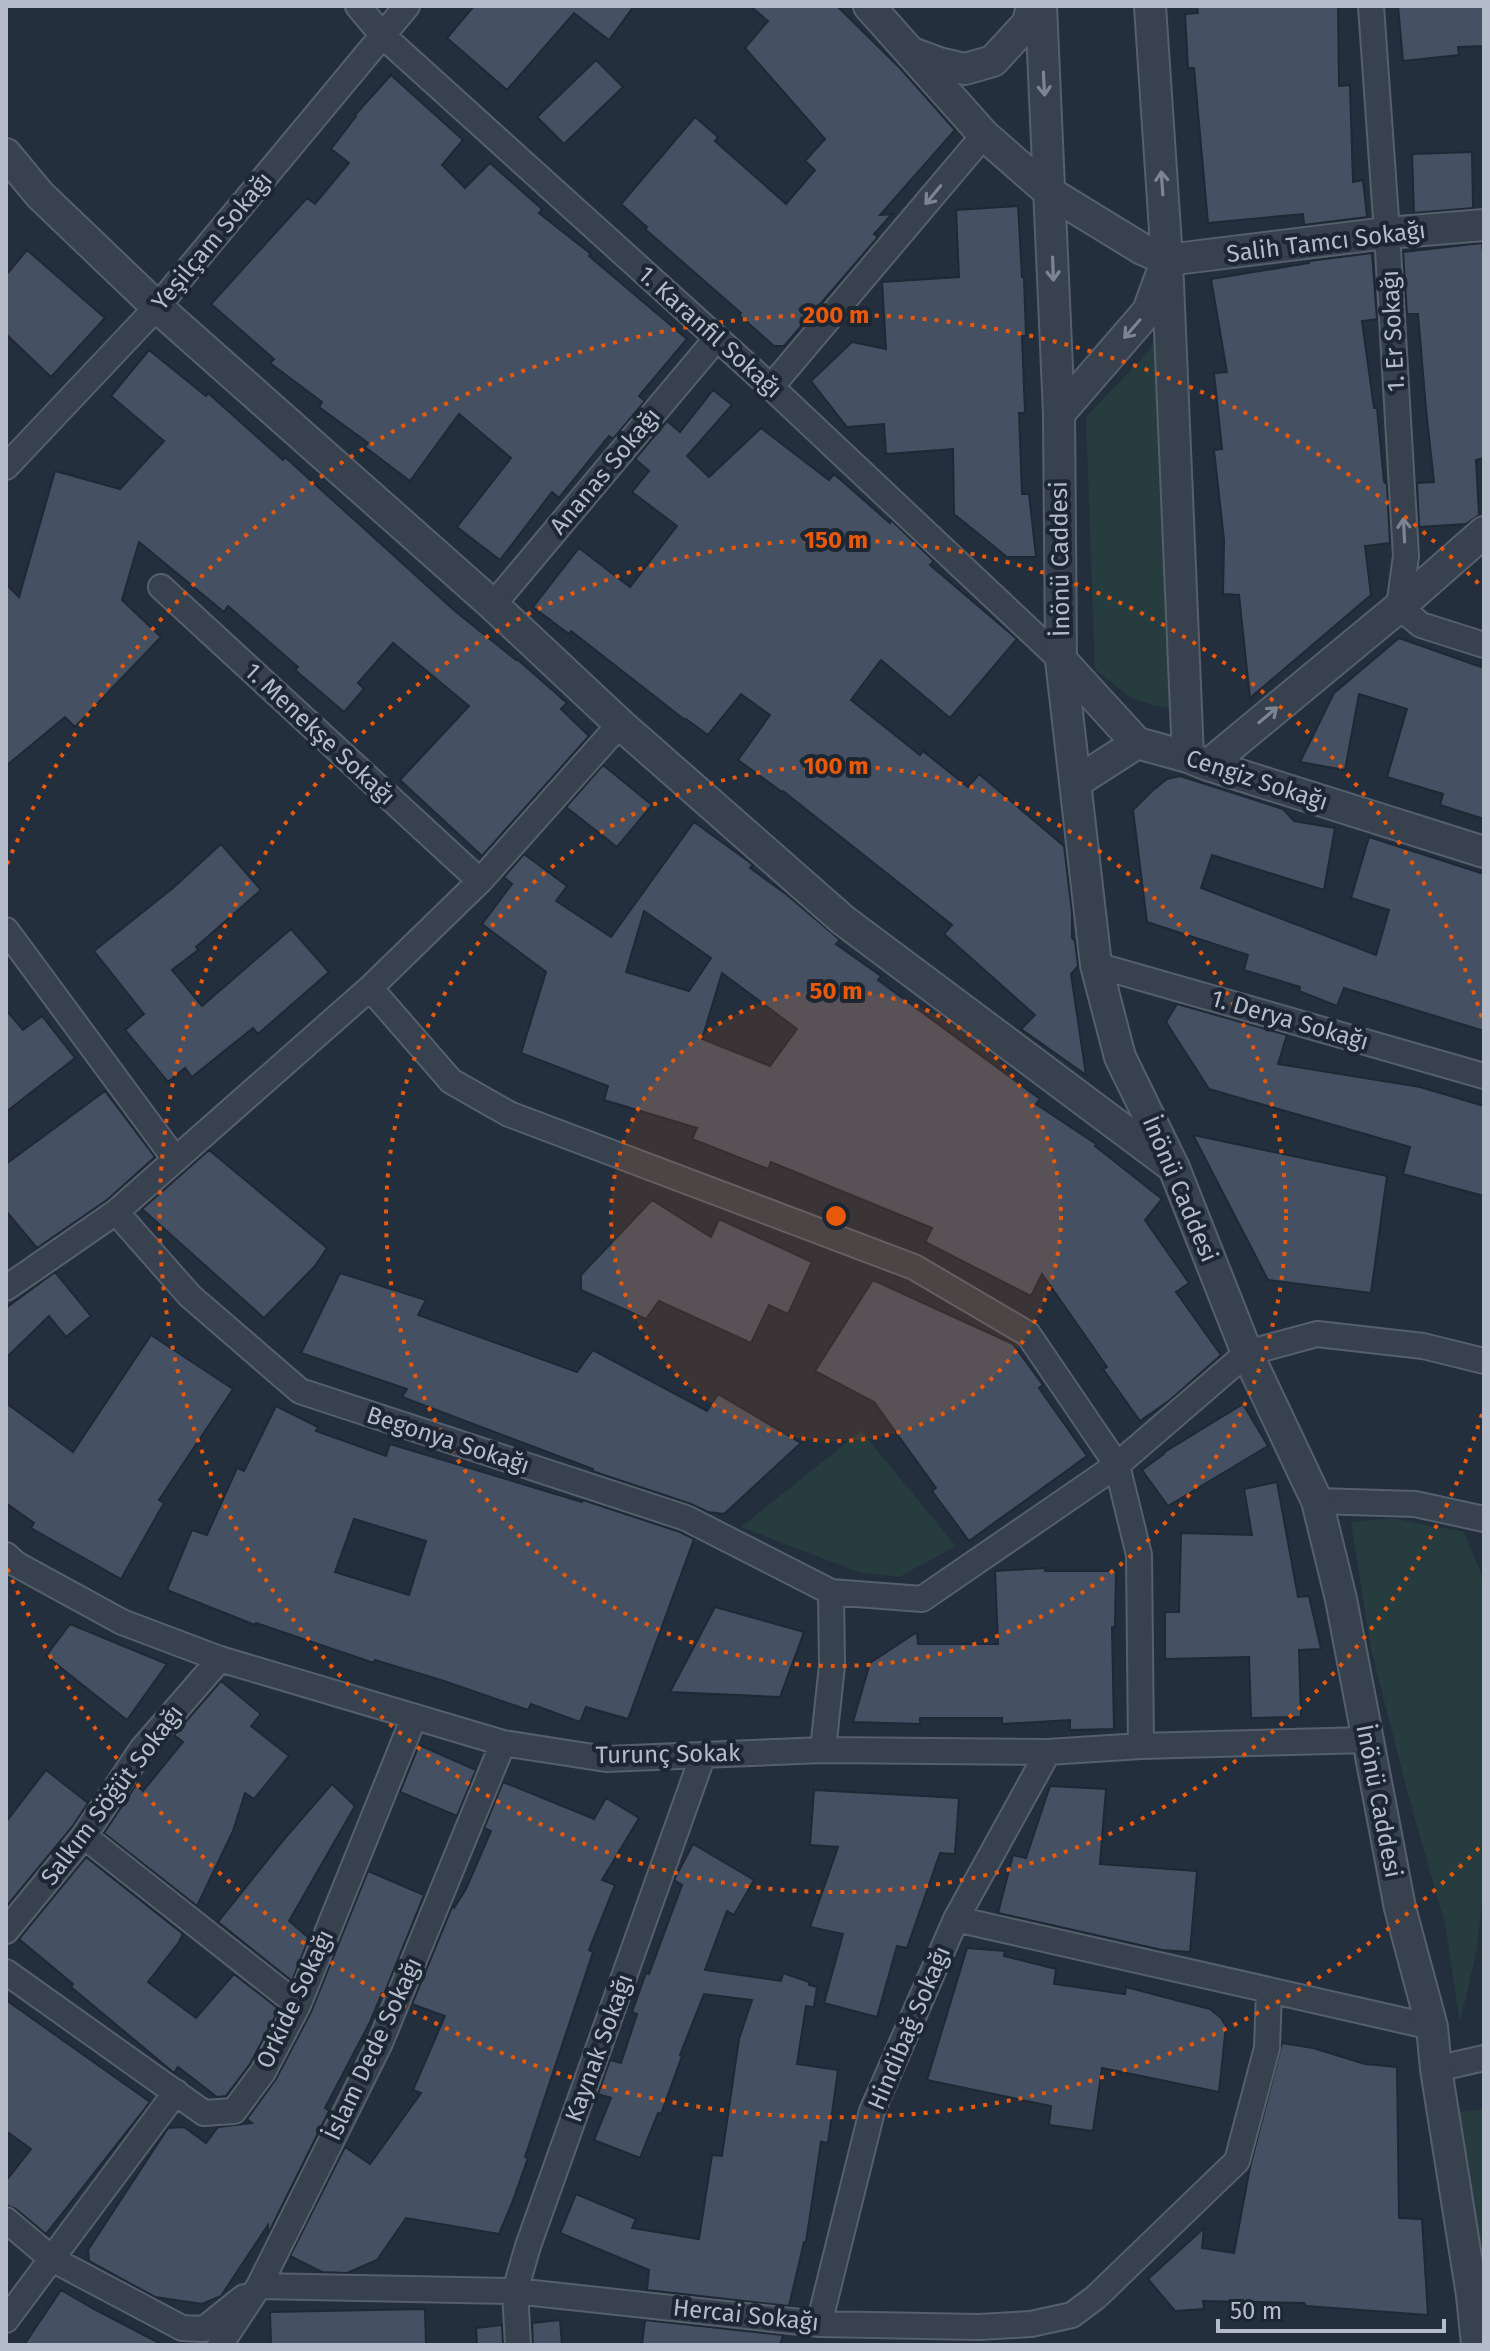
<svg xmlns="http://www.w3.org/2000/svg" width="1490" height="2351" font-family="'Fira Sans',sans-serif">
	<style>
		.green { fill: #263c3f }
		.building { fill: #455162; stroke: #1f2835; stroke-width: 2; fill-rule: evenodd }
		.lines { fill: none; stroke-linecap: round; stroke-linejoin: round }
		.minor-casing { stroke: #565f6c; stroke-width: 28 }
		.tertiary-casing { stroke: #565f6c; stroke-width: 34 }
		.minor { stroke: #38414e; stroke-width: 24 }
		.tertiary { stroke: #38414e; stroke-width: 30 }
		.oneway { stroke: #7c8592 }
		.ring { fill: none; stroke: #e8590c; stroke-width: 4; stroke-dasharray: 4 8 }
		.labels { text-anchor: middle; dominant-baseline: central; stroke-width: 8; stroke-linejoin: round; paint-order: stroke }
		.street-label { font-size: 24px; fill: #b4bcc9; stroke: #1d2633 }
		.centre { fill: #e8590c; stroke: #1d2633; stroke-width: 4 }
		.ring-label { font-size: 24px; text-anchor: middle; font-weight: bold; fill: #e8590c; stroke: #1d2633; stroke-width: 8; stroke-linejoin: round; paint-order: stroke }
	</style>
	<rect width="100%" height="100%" fill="#242f3e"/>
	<path class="green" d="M1162 330 1174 708 1153 705 1131 698 1095 669 1086 417 1147 353Z
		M861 1431 956 1546 899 1577 861 1573 741 1527Z
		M1392 1518 1464 1532 1481 1573 1484 1595V1885L1477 1948 1460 2022 1445 1924 1408 1794 1371 1649 1351 1522Z
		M1484 2109V2270L1459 2112Z"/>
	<path class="building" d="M474 6H634L609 40 574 13 507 90 447 38Z
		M750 6H837L900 68 955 130 880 215 892 214 874 234 878 237 784 346H774L739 315 741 313 645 229 647 227 621 204 695 117 718 137 715 141 786 204 815 170 805 161 825 139 745 48 768 21Z
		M1197 6H1338L1339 86 1350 85 1353 182 1363 180 1367 217 1304 225 1303 214 1208 223 1194 68H1188L1185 14 1198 13Z
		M1398 6H1484V46L1458 47 1459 55 1403 61Z
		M596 60 623 87 564 144 537 117Z
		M391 75 463 140 442 165 465 188 490 163 542 209 539 213 591 254 589 256 687 339 639 396 645 401 613 439 609 436 559 498 552 492 500 560 457 527 511 458 459 414 410 481 365 447 368 443 319 407 322 402 270 363 274 359 211 304 307 198 315 204 349 163 331 149 356 116 355 115Z
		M1472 152 1473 208 1414 213 1412 154Z
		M1018 206 1022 277H1024L1026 336H1022L1025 413H1019L1022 494H1029L1036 557H1007L954 514 953 449 886 454 884 424 847 427 811 381 852 342 886 349 882 282 959 277 956 210Z
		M1482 243 1484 261V458L1476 460 1479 515 1466 524 1419 527 1417 483 1434 482 1426 409 1418 314H1407L1403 252Z
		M27 250 105 318 51 377 6 334V275Z
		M1372 253 1377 319 1362 321 1374 408H1377L1384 481 1387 485 1390 543 1365 546 1371 595 1250 698 1239 595 1223 594 1224 540 1214 450 1222 449 1214 373 1227 372 1211 279 1309 263V261Z
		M149 350 206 396 208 393 283 460 285 457 455 611 516 660 517 659 567 703 561 709 589 736 482 856 400 780 469 706 393 643 358 683 364 689 344 712 295 670 298 667 228 606 224 612 139 542 122 600 161 637 75 727 65 717 6 766V584L19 597 55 471 120 489 164 441 111 396Z
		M713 390 732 405 687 456 709 477 761 428 829 480 834 474 890 523V519L934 561 930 565 1017 639 950 718 881 660 851 700 920 755 923 751 968 787 979 774 1064 846 1072 913V938L1075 941 1078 966 1071 974 1086 1075 1021 1029 1035 1015 944 934 952 925 783 791 782 792 738 760 770 715 741 694 708 735 686 719 685 720 571 631 569 634 533 607 579 548 630 587 677 526 632 492 649 471 635 459 667 421 680 432Z
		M1399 638 1484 668V819L1440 805 1443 794 1387 777 1407 709 1359 694 1345 770 1300 762 1334 693Z
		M603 765 652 805 617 847 566 807Z
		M1180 776 1283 809 1294 821 1335 828 1324 890 1212 855 1201 888 1376 955 1389 910 1351 898 1369 837 1484 874V1031L1344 988 1337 1006 1299 991 1300 987 1244 970 1248 955 1147 922 1133 810 1152 791 1167 779Z
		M694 822 748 861 753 865 750 868 786 894 840 940 836 944 881 976 878 980 1040 1099 1036 1104 1096 1144 1095 1146 1162 1199 1145 1220 1189 1283 1176 1292 1221 1355 1170 1400 1140 1421 1103 1369 1107 1367 1042 1274 1031 1296 925 1242 932 1228 771 1162 768 1169 692 1139 697 1128 604 1100 608 1086 521 1053 546 972 482 924 512 884 504 877 524 854 567 886 556 901 611 937ZM644 911 711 958 689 991 626 972ZM722 973 797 1029 770 1066 702 1039Z
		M221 844 261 890 196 947 198 950 172 970 202 1006 291 929 329 972 258 1034 253 1028 192 1077 185 1068 168 1082 125 1030 144 1014 94 951 173 888Z
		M1177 1004 1287 1035 1278 1064 1420 1087 1484 1106V1196L1403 1174 1410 1147 1209 1089 1166 1022Z
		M6 1010 23 1030 42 1016 75 1058 6 1112Z
		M105 1091 155 1157 107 1200 37 1248 6 1211V1164Z
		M1193 1135 1387 1176 1371 1293 1268 1280Z
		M209 1150 327 1248 315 1266 264 1318 142 1209Z
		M652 1200 711 1237 719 1219 812 1262 788 1314 769 1305 751 1343 659 1301 646 1319 581 1290V1275Z
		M55 1272 91 1316 66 1337 49 1316 6 1358V1308Z
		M340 1273 426 1300 418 1315 577 1372 593 1350 707 1411 718 1394 801 1443 724 1514 708 1512 691 1504 592 1471 593 1469 402 1397 407 1389 301 1353Z
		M873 1280 1013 1344 1043 1385 1039 1388 1087 1456 969 1541 932 1491 936 1488 874 1402 815 1371Z
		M151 1335 233 1389 159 1500 164 1503 121 1579 31 1528 34 1523 6 1503V1403L73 1452Z
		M1243 1404 1268 1446 1168 1506 1142 1470 1164 1454 1163 1453Z
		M276 1406 318 1427 316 1431 386 1456 390 1444 582 1502 583 1500 680 1532 694 1539 628 1719 586 1707 580 1722 531 1704 528 1710 444 1681 375 1660 374 1663 256 1623 255 1625 167 1590 192 1530 207 1535 237 1468 244 1471ZM354 1519 426 1541 409 1595 335 1572Z
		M1277 1482 1298 1597 1309 1596 1321 1649 1299 1650 1301 1717 1251 1718 1249 1657 1165 1659V1612H1179L1181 1533 1252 1535 1244 1489Z
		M1045 1568V1571H1116L1115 1627H1112L1114 1729 1070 1730V1720L1002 1724V1718H920V1724L853 1722 870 1663 917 1632 918 1644H998L995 1571Z
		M715 1607 804 1632 780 1697 670 1692Z
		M70 1624 167 1664 127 1720 46 1656Z
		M221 1681 261 1714 251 1726 289 1756 254 1799 245 1793 233 1831 197 1906 104 1833 136 1785 143 1791 183 1742 174 1735Z
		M419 1745 476 1770 457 1816 400 1792Z
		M46 1770 88 1803 72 1827 6 1907V1822Z
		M503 1782 594 1819 606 1798 639 1818 602 1880 615 1885 589 1950 593 1952 525 2157 528 2158 512 2203 499 2234 406 2218 377 2260 347 2273 322 2272 290 2256 345 2147 370 2164 421 2093 413 2090 445 2016 412 2004 452 1907 454 1908 466 1889 491 1831 484 1828Z
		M332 1784 355 1806 289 1921 309 1938 292 1981 218 1922 286 1837Z
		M1050 1786 1106 1789 1100 1864 1197 1871 1190 1952 1162 1950 998 1913 1013 1855 1026 1858Z
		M814 1790 959 1798 955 1854 940 1853 907 1948 897 1946 877 2017 824 2003 843 1934 810 1927 838 1847 810 1845Z
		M693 1844 754 1880 734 1915 727 1911 705 1970 781 1981 783 1973 809 1982V1985L817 1987 814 2007 806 2006 797 2064 838 2070 828 2143 821 2142 806 2242H804L789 2306 647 2290 649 2270 560 2233 576 2194 636 2219 632 2228 699 2239 712 2155 722 2156 739 2039 752 2000 704 1994 680 2055 682 2056 661 2114 658 2113 640 2158 594 2140 611 2098 598 2094 610 2060 621 2063 637 2014 632 2012 646 1973 649 1974 682 1885 674 1880Z
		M86 1857 183 1934 179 1942 148 1982 196 2018 234 1974 279 2009 250 2064 226 2096 217 2097 178 2067 174 2073 71 1987 73 1984 19 1939Z
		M368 1871 424 1895 384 1994 382 1993 370 2022 325 2108 329 2111 268 2234V2225L221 2296 202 2304 155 2297 89 2261 88 2250 168 2128 184 2127 206 2143 218 2127 252 2123 247 2119 276 2079 311 2012Z
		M967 1948 1005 1951 1004 1956 1056 1969 1054 1984 1125 1994 1126 1987 1210 2009 1221 2018 1226 2026 1219 2092 1102 2068 1093 2131 1049 2125 1051 2106 927 2080Z
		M6 2000 150 2102 46 2234 16 2209 6 2205V2181L31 2149 6 2131Z
		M1282 2043 1313 2048 1365 2064 1397 2067 1399 2218 1422 2219 1428 2315 1306 2306 1304 2303 1203 2301 1204 2309 1175 2311 1148 2279 1204 2228 1202 2248 1234 2253 1250 2167Z
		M61 2290 94 2309 163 2345H24Z
		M425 2309 426 2345H271L270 2312Z
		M560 2320 562 2345H533L532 2323Z
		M645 2320 783 2335 780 2345H642Z
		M502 2325 503 2345H477L476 2328Z"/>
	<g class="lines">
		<g class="minor-casing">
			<path id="minor" d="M358 6 383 36 771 387 1061 660
				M1371 6 1387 233 1406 556 1399 607 1421 625 1484 645
				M771 387 984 135
				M6 467 157 307 407 6
				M161 587 480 881
				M493 605 717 338
				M6 930 175 1159
				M1096 965 1484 1076
				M370 988 451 1081 509 1114 914 1267 1028 1334 1117 1465 1139 1555 1141 1746
				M116 1212 190 1296 300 1391 686 1518 831 1592
				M6 1288 116 1212 370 988 480 881 620 724
				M1317 1501 1415 1504 1484 1519
				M6 1555 16 1564 122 1622 220 1659 503 1743 606 1759 823 1750 1048 1752 1141 1746 1367 1740
				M823 1750 832 1665 831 1592 922 1599 1117 1465 1247 1353 1317 1334 1423 1346 1484 1361
				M84 1836 298 2005
				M956 1919 1432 2027
				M6 1931 84 1836 142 1749 220 1659
				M6 1972 204 2113 234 2111 263 2072 298 2005 414 1717
				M1436 2069 1484 2058
				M6 2220 52 2259 182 2328 204 2329 244 2297
				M259 2286 515 2291 819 2324 979 2327 1031 2324 1072 2315 1096 2297 1237 2161 1267 2048 1269 1990
				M6 2320 176 2092
				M819 2324 872 2111 956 1919 1048 1752
				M220 2345 259 2286 380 2043 503 1743
				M518 2345 515 2291 528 2246 703 1755"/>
		</g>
		<g class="tertiary-casing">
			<path id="tertiary" d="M869 6 984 135 1049 192 1142 249 1167 260
				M1041 6 1059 414 1061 660 1096 965 1120 1057 1174 1168 1247 1353 1317 1501 1341 1599 1400 1908 1432 2027 1436 2069 1472 2295 1477 2345
				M1150 6 1167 260 1188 757
				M912 53 939 63 965 69 993 61 1028 23 1032 6
				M6 154 40 195 157 307 493 605 620 724 843 920 1169 1164
				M1167 260 1387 233 1484 225
				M1059 414 1148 311 1162 273
				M1061 660 1137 743 1188 757 1208 765 1484 852
				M1208 765 1399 607 1484 532
				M1075 783 1137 743"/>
		</g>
		<use href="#minor" class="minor"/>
		<use href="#tertiary" class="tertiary"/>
	</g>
	<defs><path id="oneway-shaft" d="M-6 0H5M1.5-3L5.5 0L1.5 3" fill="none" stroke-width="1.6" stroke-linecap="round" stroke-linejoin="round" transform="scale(2)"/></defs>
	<g class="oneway">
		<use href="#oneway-shaft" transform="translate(1044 84) rotate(87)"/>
		<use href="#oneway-shaft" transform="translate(1162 183) rotate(-94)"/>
		<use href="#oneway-shaft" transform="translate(933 195) rotate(130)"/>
		<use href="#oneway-shaft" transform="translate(1053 269) rotate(88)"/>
		<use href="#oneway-shaft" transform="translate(1132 329) rotate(131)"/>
		<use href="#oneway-shaft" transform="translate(1404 530) rotate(-93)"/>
		<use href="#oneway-shaft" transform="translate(1268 715) rotate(-40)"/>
	</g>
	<circle cx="836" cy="1216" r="225" fill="#e8590c" fill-opacity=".12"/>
	<g class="ring">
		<circle cx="836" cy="1216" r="225"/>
		<circle cx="836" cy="1216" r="450"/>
		<path d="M1482 1414A676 676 0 1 1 1482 1018"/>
		<path d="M1479 1848A901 901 0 0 1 7 1568M7 864A901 901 0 0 1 1479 584"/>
	</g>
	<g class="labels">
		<g class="street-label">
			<text transform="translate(212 241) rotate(-50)">Yeşilçam Sokağı</text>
			<text transform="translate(1326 242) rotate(-7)">Salih Tamcı Sokağı</text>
			<text transform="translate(1393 331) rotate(-93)">1. Er Sokağı</text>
			<text transform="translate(710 332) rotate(42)">1. Karanfil Sokağı</text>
			<text transform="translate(605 471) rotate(-50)">Ananas Sokağı</text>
			<text transform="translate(1060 559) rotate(-91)">İnönü Caddesi</text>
			<text transform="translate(320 734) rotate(43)">1. Menekşe Sokağı</text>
			<text transform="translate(1257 780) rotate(18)">Cengiz Sokağı</text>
			<text transform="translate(1290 1020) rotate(16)">1. Derya Sokağı</text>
			<text transform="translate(1180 1189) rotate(67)">İnönü Caddesi</text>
			<text transform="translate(448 1440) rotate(18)">Begonya Sokağı</text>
			<text transform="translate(668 1754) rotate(-1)">Turunç Sokak</text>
			<text transform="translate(112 1795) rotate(-53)">Salkım Söğüt Sokağı</text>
			<text transform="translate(1379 1801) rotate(79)">İnönü Caddesi</text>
			<text transform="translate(295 1999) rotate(-65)">Orkide Sokağı</text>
			<text transform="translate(909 2028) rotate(-67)">Hindibağ Sokağı</text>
			<text transform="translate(599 2048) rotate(-70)">Kaynak Sokağı</text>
			<text transform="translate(373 2049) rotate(-65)">İslam Dede Sokağı</text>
			<text transform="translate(746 2315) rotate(6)">Hercai Sokağı</text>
		</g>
	</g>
	<circle cx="836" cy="1216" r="12" class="centre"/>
	<g class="ring-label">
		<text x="836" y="323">200 m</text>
		<text x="836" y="548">150 m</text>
		<text x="836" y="774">100 m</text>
		<text x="836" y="999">50 m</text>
	</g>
	<rect width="1490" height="2351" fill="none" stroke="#b4bcc9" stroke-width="16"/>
	<path d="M1218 2319v12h226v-12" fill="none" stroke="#b4bcc9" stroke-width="4"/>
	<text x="1230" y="2319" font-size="24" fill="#b4bcc9" stroke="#1d2633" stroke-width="6" paint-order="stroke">50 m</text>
</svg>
